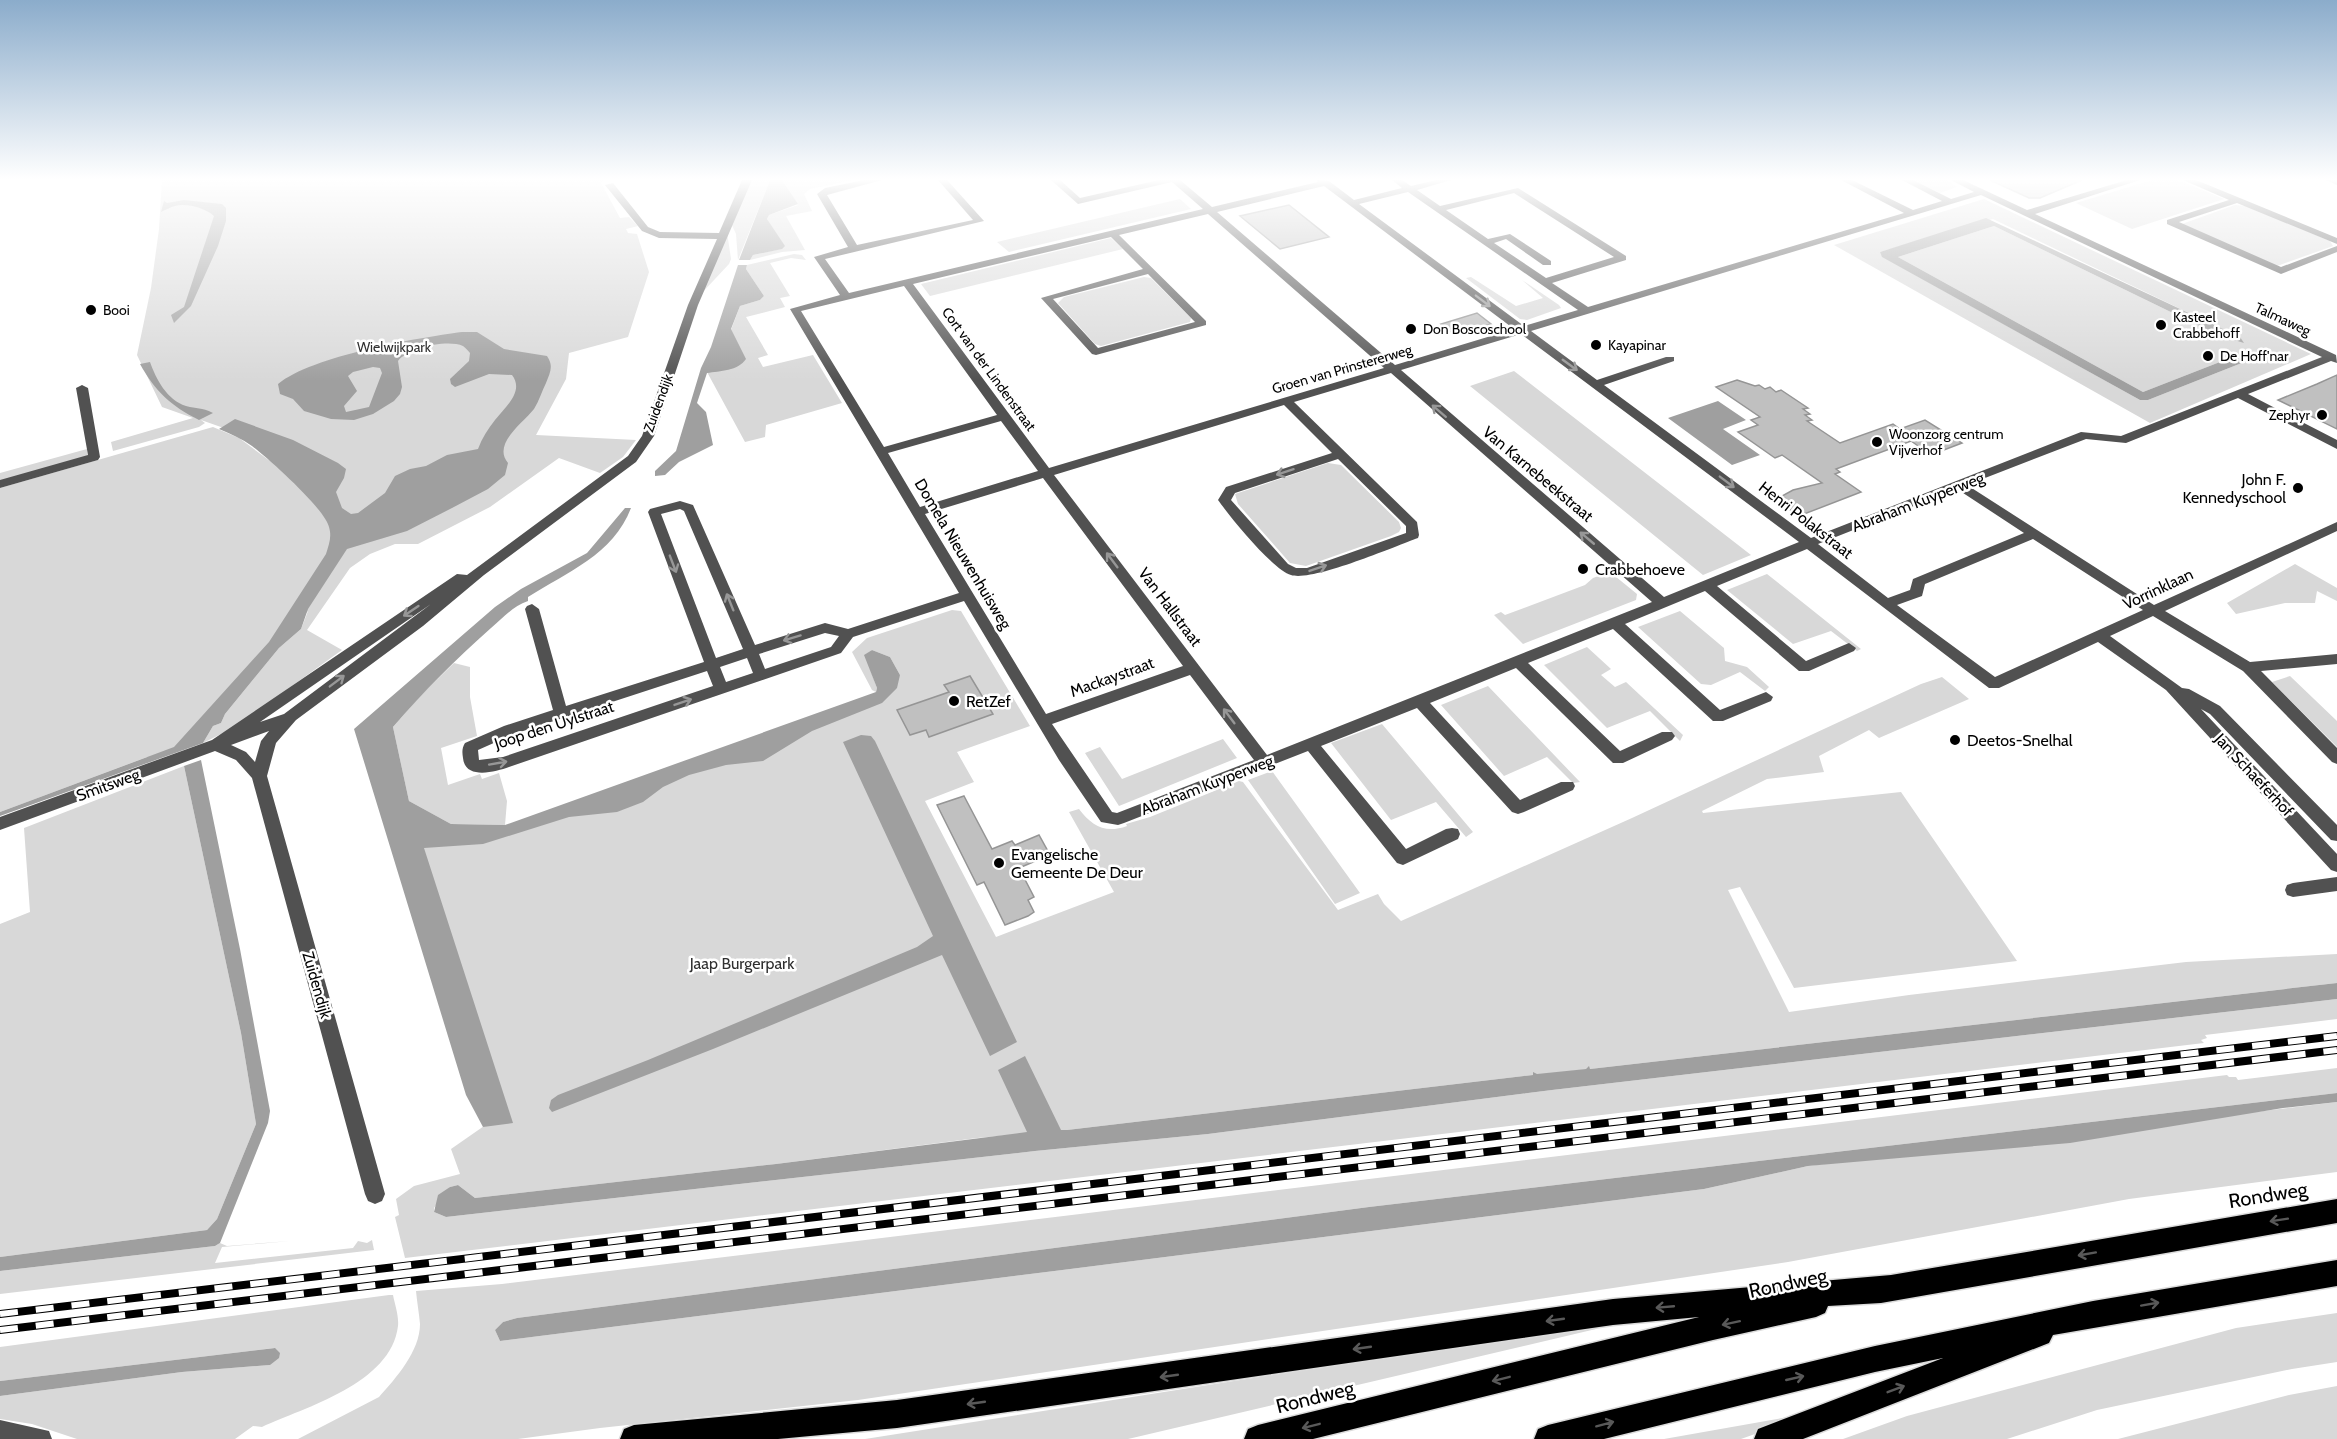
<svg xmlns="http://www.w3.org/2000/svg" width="2337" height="1439" font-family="Cabin,sans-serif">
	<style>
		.green { fill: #d8d8d8; fill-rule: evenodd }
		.water { fill: #9f9f9f; fill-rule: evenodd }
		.building { fill: #c0c0c0; stroke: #959595; stroke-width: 1.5 }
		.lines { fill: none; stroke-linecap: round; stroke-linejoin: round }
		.highway-casing { stroke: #dbdbdb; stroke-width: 3 }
		.minor { fill: #515151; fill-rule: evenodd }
		.highway { fill: #000; fill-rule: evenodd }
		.rail-casing { stroke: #000; stroke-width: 8 }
		.rail { stroke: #fff; stroke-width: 6; stroke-dasharray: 18; stroke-linecap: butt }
		.oneway { stroke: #979797 }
		.oneway2 { stroke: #595959 }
		.poi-dot { fill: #000; stroke: #fff; stroke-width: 2 }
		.labels { text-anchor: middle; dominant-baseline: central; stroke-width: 5; stroke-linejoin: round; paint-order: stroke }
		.far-poi-label { font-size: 14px; fill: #000; stroke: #fff; text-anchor: start }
		.far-street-label { font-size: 14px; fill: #000; stroke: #fff }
		.far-park-label { font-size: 14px; fill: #2f2f2f; stroke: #fff }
		.street-label { font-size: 16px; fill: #000; stroke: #fff }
		.poi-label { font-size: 16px; fill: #000; stroke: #fff; text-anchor: start }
		.park-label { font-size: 16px; fill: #2f2f2f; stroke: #fff }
		.near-street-label { font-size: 20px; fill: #000; stroke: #fff }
	</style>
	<rect width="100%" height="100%" fill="#fff"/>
	<path class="green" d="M162 180H604L601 183 620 218 629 217 638 226 626 229 628 233 637 234 649 272 628 337 569 353 566 379 536 435 636 440 623 457 600 473 559 458 490 507 418 544H395L370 554 350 568 307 630 342 650 235 727 203 743 213 726 221 723 225 714 279 648 301 629 308 611 174 752 147 763V757L0 812V488L213 427 239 438 270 461 255 439 201 420 205 423 199 427 113 451 111 442 193 418 162 407 137 355 151 288 159 229Z
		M749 180H770L738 260 736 234 731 223Z
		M782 180H853L810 189 804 194 812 211 786 216 805 250 782 252 750 260 753 255 781 249 767 219 769 215 798 205Z
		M1912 180H1947L1957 187 1940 193Z
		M2152 180H2178L2224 199 2132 229 2076 203Z
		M1180 199 1191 209 1009 252 997 242Z
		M1984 199 2311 354 2150 423 1834 245ZM1993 219 2239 337 2243 342 2218 335 1994 226 1898 257 2143 392 2248 351 2262 355 2148 400H2140L1883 257 1880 252Z
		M2235 205 2247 206 2330 241 2333 246 2277 266 2182 224Z
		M727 232 731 259 729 264 700 295Z
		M1111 238 1123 249 930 296 921 284Z
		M794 254 802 255 806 260 791 258 770 263 790 296 780 298 785 307 746 317 768 355 758 358 763 367 813 355 842 403 766 425 765 437 745 442 707 372 719 371 737 343 731 330 740 306 760 300 764 296 746 269 747 265Z
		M1144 277 1151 278 1191 318 1190 322 1101 346 1095 344 1058 303 1064 297Z
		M1471 277 1516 306 1543 298 1522 280 1559 305 1561 308 1527 320 1520 319 1466 278Z
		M1514 371 1751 555 1703 575 1470 386Z
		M87 449 88 457 0 483V473Z
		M1328 463 1341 465 1399 522 1401 528 1399 532 1391 536 1306 566 1290 563 1238 504 1235 494Z
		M2295 564 2337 588V601L2317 591 2315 603H2285L2236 614 2227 603Z
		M1610 572 1637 594 1636 600 1523 644 1494 615 1501 612 1505 615 1585 585 1593 578Z
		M1767 574 1861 649 1857 651 1831 631 1793 644 1727 590Z
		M952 610 961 611 1030 726 957 752 974 782 925 801 996 937 1114 892 1069 812 1079 809C1092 826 1105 834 1127 826L1126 824 1150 817 1239 781 1243 782 1338 910 1378 894 1384 904 1401 921 1632 818 1921 684 1942 677 1969 699 1879 738 1869 730 1819 756 1824 772 1767 779 1702 811 1703 813 1901 792 2017 961 1794 988 1740 887 1728 890 1789 1012 1909 995 2186 962 2337 954V983L1590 1069 1536 1075 1533 1073V1075L1067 1130 977 1138 776 1164 475 1198 458 1185 450 1187 434 1208V1212L446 1217 1035 1151 1208 1134 1552 1090 2337 999V1019L2205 1035 2207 1038 2201 1040 2204 1043 405 1258 395 1217 399 1215 396 1199 414 1186 460 1174 451 1149 497 1117 413 836 494 832 848 715 856 712 900 675 890 657 872 650 865 655 877 688 876 692 872 690 852 652 867 638Z
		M1680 611 1724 648 1725 661 1747 667 1769 687 1765 691 1740 672 1711 685 1701 684 1638 627Z
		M1587 647 1611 669 1601 675 1615 687 1626 682 1683 735 1680 741 1650 711 1607 728 1544 665Z
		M454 663 470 667V697L477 736 441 748 448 785 480 774 482 779 499 773 507 801 505 825 451 824 409 801 393 727 421 695Z
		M2290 676 2337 721V747L2272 682Z
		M1488 686 1580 782 1573 783 1547 757 1504 776 1441 705Z
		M1382 724 1473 832 1466 837 1436 802 1391 820 1331 743Z
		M1223 739 1237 758 1119 806 1085 753 1100 747 1122 779Z
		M184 766 241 1033 256 1124 217 1219 207 1230 0 1257V924L30 912 24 828Z
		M1272 771 1360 893 1335 904 1248 780Z
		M2337 1068V1093L1369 1207 517 1318 503 1322 495 1330 500 1341 1704 1189 1808 1166 2337 1102V1172L2129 1199 1788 1262 858 1400 600 1428 518 1439H298L379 1397C396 1378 420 1351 420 1324 419 1313 417 1302 416 1291L502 1284 2227 1075 2229 1077H2236L2238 1080Z
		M372 1240 374 1250 0 1294V1271L215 1246 220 1243 227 1246 290 1241 222 1247 215 1263 353 1248 358 1241 367 1243Z
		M389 1295H393C395 1305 399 1316 398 1326 391 1384 305 1407 262 1427L253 1426 235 1439H77L32 1424 0 1419V1396L182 1372 270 1365 274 1348 0 1381V1347Z
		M2337 1313V1362L2292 1369 2097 1410 2007 1439H1843L1907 1416 2236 1328Z
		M1591 1325 1598 1326 1596 1329 1128 1439H865Z
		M2337 1386V1439H2118L2289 1395Z
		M1816 1412 1741 1439H1664Z"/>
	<path class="water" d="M770 180H782L798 204 769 215 767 219 785 246 782 249 753 255 750 260H739Z
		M184 200 222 204 226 208V221L218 246 191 306 174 323 171 315 184 307 214 216C205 208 187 203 175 206 171 207 165 210 161 212L164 201 167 203Z
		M1986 218 2240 337 2244 343 2218 335 1994 226 1898 257 2143 392 2248 351 2262 355 2148 400H2140L1882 257 1880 252Z
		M738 265H747L746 269 764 296 760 300 740 306 731 329 746 359C738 371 720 371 707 373L697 403 706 412 713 445 679 462 665 475 655 476V471L676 451 701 368 711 347Z
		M462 332H477L504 349 547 356C554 366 550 373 546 383 542 391 539 401 534 409 523 423 492 444 508 463L505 475 488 489 452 508 407 531 347 549 308 609 301 629 279 648 225 714 221 723 213 726 203 743 0 816V812L174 747 269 642 326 554C329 544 332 537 329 527 325 509 268 458 252 446 242 439 231 434 219 429L235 419 293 440 338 463 346 469 344 478 336 492 342 508 351 514 358 513 385 493 395 476 410 469 426 466 447 455 478 449C482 438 488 429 495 420 504 408 525 392 512 375L489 374 455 387 451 384 450 379 469 361 470 353C468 351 466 348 463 346 447 339 408 348 398 361L402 387 400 394 394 401 373 414 354 420 331 419 304 411 293 399 280 394 278 384C312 356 416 338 462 332ZM373 367 380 368 382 373 369 407 346 412 344 406 357 391 348 376 353 372Z
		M150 362C156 379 167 400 186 406 197 409 201 407 213 413L199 420C171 406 155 391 140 364Z
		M1718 401 1746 420 1723 429 1760 455 1732 465 1668 418Z
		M625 508H631C613 555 567 572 528 597V601C513 606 503 618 491 628 456 659 424 691 393 727L409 801 451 824 505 825 876 692 877 688 864 655 872 650 890 657 900 675 897 688 882 703 812 731 763 761 726 765 689 775 663 787 643 802 617 812 569 817 483 844 424 848 513 1123 483 1127 466 1095 354 729 495 607 521 589 587 553Z
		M861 735 871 736 875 741 1017 1042 990 1056 942 955 713 1049 552 1112 549 1108 551 1100 558 1095 648 1060 917 947 933 936 843 742Z
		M201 760 240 949 270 1111 268 1123 220 1243 215 1246 0 1271V1257L207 1230 217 1219 256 1124 241 1033 184 766Z
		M2337 983V999L1552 1090 1208 1134 1035 1151 446 1217 434 1212 438 1195 450 1187 458 1185 475 1198 776 1164 1027 1132 998 1070 1025 1056 1061 1130H1067L1533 1075V1072L1537 1074 1586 1069 1589 1066 1590 1069Z
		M2337 1093V1102L2283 1108 2070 1143 1808 1166 1704 1189 500 1341 495 1330 503 1322 517 1318 1369 1207Z
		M275 1348 280 1353 279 1358 270 1365 182 1372 0 1396V1381Z"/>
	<path class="building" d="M1990 180H2082L2040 198H2029Z
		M1289 205 1329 237 1280 249 1240 216Z
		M1477 313 1491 324 1455 335 1441 324Z
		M2337 375V429L2278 400 2317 384Z
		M1737 380 1755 386 1759 385 1765 389 1770 387 1776 392 1781 390 1808 408 1803 409 1810 414 1805 415 1812 420 1807 421 1840 443 1893 424 1900 429 1925 420 1962 443 1931 455 1911 441 1836 469 1840 472 1835 474 1861 492 1799 516 1779 502 1786 499 1782 496 1793 490 1822 483 1782 455 1775 458 1738 432 1758 425 1751 420 1760 417 1716 387Z
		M970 676 993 714 929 737 926 730 910 735 897 710 949 692 944 685Z
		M964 796 992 849 1012 841 1015 845 1039 835 1050 855 1019 868 1034 897 1028 900 1034 912 1028 916 1005 925 984 882 977 885 937 805Z"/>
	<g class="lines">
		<g class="highway-casing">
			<path id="highway" d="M2337 1199V1223L1881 1303 1828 1306 1825 1313 1816 1317 1713 1340 1313 1439H1244L1248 1429 1258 1425 1699 1317 1613 1325 897 1428 778 1439H620L624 1429 634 1425 897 1400 1613 1299 1891 1275Z
				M2337 1260V1286L2053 1335 2049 1343 1803 1439H1754L1758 1429 1943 1358 1875 1372 1604 1439H1534L1538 1429 1548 1425 1875 1346 2093 1301Z"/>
		</g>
		<path class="minor" d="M742 180H752L698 305 654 436 636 462 484 575 423 626 296 720 276 743 267 776 385 1194 382 1201 375 1204 368 1201 365 1194 252 778 236 760 215 751 0 830V817L212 740 457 574 467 575 628 456 642 436 688 305 717 239 659 238 642 231 605 185 613 183 648 227 660 232 719 233ZM431 604 284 714 260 722ZM269 731 261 741 255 762 246 752 231 745Z
			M864 180H882L827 195 857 245 973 220 938 180H947L984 221 825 259 849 293 1203 209 1172 182 1078 204 1051 180H1060L1080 198 1159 180H1180L1212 207 1318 182 1317 180 1329 181 1354 200 1402 188 1392 180H1402L1411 186 1436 180H1451L1417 190 1440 206 1518 188 1626 256V260L1552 283 1588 307 1904 213 1841 180H1852L1913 210 1942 201 1902 180H1913L1951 199 1974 192 1951 180H1963L2027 210 2127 180H2140L2035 214 2336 355 2337 363 2331 361 2248 394 2337 440V449L2238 398 2126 443 2086 439 1967 485 2154 605 2337 522V531L2165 611 2250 662 2337 654V664L2261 671 2337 748V764L2332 762 2243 671 2153 616 2110 636 2182 688 2189 689 2220 706 2337 825V841L2331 840 2210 714 2201 709 2337 854V872L2331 870 2166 690 2098 642 1999 688H1989L1807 549 1717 586 1806 661 1849 643 1856 648 1854 651 1809 671H1799L1705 591 1625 624 1720 710 1766 692 1773 697 1771 701 1723 721H1713L1613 629 1528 663 1620 751 1662 732H1672L1675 736 1672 740 1623 763H1613L1516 668 1430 703 1520 800 1561 782H1573L1575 786 1573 790 1524 812 1518 814 1512 812 1417 708 1321 746 1406 849 1446 829 1452 828 1458 829 1460 834 1458 839 1403 865 1397 863 1308 751 1124 823 1118 825 1101 822 1059 760 964 601 853 637 841 653 509 767C495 772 465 780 463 758 462 752 462 748 465 743L504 726 553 710 525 609 527 606 532 604 539 609 566 706 704 662 648 512 650 509 680 501 693 505 755 645 825 623 848 629 959 593 790 309 840 295 814 257 848 247 817 194 825 188ZM1324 186 1514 329 1395 365 1217 212ZM1408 192 1578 310 1524 326 1359 204ZM1514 193 1614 257 1546 278 1494 243 1506 239 1543 265H1551V261L1510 234 1488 239 1446 210ZM1981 195 2322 357 2121 436 2081 432 1811 538 1604 385 1674 361V357H1666L1597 380 1531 331ZM1208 214 1384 368 1049 468 913 284 1111 237 1143 269 1041 298 1092 354 1096 355 1206 325V321L1119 235ZM1148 274 1195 322 1098 348 1053 299ZM904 286 997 415 884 447 801 311ZM1521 334 1799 542 1664 597 1401 370ZM1391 373 1652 602 1267 755 1054 475 1284 405 1332 453 1226 487 1218 500C1230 517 1273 570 1291 575 1312 582 1393 547 1418 538L1419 535 1417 522 1294 402ZM1001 421 1038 471 920 507 888 453ZM1338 459 1406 526V533L1307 568H1296L1288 564 1231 500 1235 493ZM1043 478 1183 666 1046 714 925 514ZM1957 489 2024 533 1913 579 1910 590 1888 598 1818 544ZM680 509 684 511 743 649 716 658 661 514ZM2033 539 2143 610 1995 677 1897 605 1922 596 1925 584ZM825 633 839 636 831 647 765 669 759 654ZM747 658 753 673 726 682 720 667ZM707 671 713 686 503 757 479 760 478 750 514 734ZM1190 675 1254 760 1117 813 1112 812 1052 724Z
			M2183 180H2196L2337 238V244L2237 203 2179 222 2281 267 2337 246V252L2281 274 2167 224V220L2229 200Z
			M2326 180H2337V185Z
			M82 385 88 388 100 457 98 460 0 488V480L88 455 76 388Z
			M2337 877V891L2293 897 2287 895 2285 890 2287 885 2293 883Z
			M0 1420 49 1431 52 1439H0Z"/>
		<use href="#highway" class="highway"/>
		<g class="rail-casing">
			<path id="rail" d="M0 1314 2337 1036
				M0 1330 2337 1050"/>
		</g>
		<use href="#rail" class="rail"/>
	</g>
	<defs><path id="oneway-shaft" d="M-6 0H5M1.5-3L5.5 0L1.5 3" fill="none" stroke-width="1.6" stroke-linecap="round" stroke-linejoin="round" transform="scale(1.5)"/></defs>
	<g class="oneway">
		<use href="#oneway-shaft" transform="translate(1483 301) rotate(37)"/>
		<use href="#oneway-shaft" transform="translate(1570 365) rotate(36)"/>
		<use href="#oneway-shaft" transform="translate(1439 411) rotate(-139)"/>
		<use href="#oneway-shaft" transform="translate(1285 472) rotate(162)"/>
		<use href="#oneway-shaft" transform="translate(1727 482) rotate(37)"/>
		<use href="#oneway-shaft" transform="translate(1587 538) rotate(-140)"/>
		<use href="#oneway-shaft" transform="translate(1112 560) rotate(-127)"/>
		<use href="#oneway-shaft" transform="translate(673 564) rotate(69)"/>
		<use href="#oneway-shaft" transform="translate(1318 568) rotate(-19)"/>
		<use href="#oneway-shaft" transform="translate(730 602) rotate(-112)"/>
		<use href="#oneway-shaft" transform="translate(411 611) rotate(146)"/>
		<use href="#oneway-shaft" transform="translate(792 638) rotate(163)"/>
		<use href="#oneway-shaft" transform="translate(337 681) rotate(-37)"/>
		<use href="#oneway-shaft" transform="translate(683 702) rotate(-19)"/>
		<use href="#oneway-shaft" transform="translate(1229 716) rotate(-127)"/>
		<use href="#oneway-shaft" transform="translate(498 763) rotate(-10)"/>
	</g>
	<g class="oneway2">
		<use href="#oneway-shaft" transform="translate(2279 1220) rotate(171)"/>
		<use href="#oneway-shaft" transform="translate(2087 1254) rotate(170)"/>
		<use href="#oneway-shaft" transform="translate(2150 1304) rotate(-10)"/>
		<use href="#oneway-shaft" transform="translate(1665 1307) rotate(175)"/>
		<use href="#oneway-shaft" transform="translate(1555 1320) rotate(172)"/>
		<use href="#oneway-shaft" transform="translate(1731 1323) rotate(168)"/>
		<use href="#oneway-shaft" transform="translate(1362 1348) rotate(172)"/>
		<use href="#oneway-shaft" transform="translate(1169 1376) rotate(172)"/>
		<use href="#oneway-shaft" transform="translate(1795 1378) rotate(-13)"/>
		<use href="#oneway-shaft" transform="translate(1501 1379) rotate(166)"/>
		<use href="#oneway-shaft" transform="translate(1896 1389) rotate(-21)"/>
		<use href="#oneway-shaft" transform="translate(976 1403) rotate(172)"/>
		<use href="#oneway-shaft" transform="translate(1605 1424) rotate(-15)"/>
		<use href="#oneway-shaft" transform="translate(1311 1426) rotate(166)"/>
	</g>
	<linearGradient id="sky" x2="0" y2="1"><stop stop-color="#8baccb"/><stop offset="0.47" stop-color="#fff"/><stop offset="1" stop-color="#fff" stop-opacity="0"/></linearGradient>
	<rect width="2337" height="381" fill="url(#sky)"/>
	<g class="poi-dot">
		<circle cx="91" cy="310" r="6"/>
		<circle cx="2161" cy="325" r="6"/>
		<circle cx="1411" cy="329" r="6"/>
		<circle cx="1596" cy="345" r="6"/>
		<circle cx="2208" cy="356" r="6"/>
		<circle cx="2322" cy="415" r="6"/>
		<circle cx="1877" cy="442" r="6"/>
		<circle cx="2298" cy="488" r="6"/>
		<circle cx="1583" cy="569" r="6"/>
		<circle cx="954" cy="701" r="6"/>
		<circle cx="1955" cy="740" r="6"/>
		<circle cx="999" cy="863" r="6"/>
	</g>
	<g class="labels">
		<g class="far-poi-label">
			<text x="103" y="310">Booi</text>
			<text x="2173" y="317">Kasteel<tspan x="2173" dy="16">Crabbehoff</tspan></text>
			<text x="1423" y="329">Don Boscoschool</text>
			<text x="1608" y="345">Kayapinar</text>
			<text x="2220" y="356">De Hoff'nar</text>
			<text x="2310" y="415" text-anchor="end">Zephyr</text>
			<text x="1889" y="434">Woonzorg centrum<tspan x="1889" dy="16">Vijverhof</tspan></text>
		</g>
		<g class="far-street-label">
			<text transform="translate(2283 319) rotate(25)">Talmaweg</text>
			<text transform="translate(989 369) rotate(54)">Cort van der Lindenstraat</text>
			<text transform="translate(1342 369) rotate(-16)">Groen van Prinstererweg</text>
			<text transform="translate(658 403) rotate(-70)">Zuidendijk</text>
		</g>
		<g class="far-park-label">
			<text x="394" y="347">Wielwijkpark</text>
		</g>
		<g class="street-label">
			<text transform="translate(1538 474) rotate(40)">Van Karnebeekstraat</text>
			<text transform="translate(1918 502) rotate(-21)">Abraham Kuyperweg</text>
			<text transform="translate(1806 520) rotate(38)">Henri Polakstraat</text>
			<text transform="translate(963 554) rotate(59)">Domela Nieuwenhuisweg</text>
			<text transform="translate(2158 589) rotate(-25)">Vorrinklaan</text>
			<text transform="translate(1170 607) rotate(53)">Van Hallstraat</text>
			<text transform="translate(1112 677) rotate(-20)">Mackaystraat</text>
			<text transform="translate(554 725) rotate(-18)">Joop den Uylstraat</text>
			<text transform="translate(2254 775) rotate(47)">Jan Schaeferhof</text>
			<text transform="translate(108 785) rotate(-20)">Smitsweg</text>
			<text transform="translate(1207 785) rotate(-21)">Abraham Kuyperweg</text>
			<text transform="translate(317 985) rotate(74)">Zuidendijk</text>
		</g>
		<g class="poi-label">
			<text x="2286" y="479" text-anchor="end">John F.<tspan x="2286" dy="18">Kennedyschool</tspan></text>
			<text x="1595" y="569">Crabbehoeve</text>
			<text x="966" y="701">RetZef</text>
			<text x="1967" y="740">Deetos-Snelhal</text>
			<text x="1011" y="854">Evangelische<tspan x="1011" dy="18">Gemeente De Deur</tspan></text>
		</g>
		<g class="park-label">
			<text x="742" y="963">Jaap Burgerpark</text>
		</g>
		<g class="near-street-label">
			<text transform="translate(2268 1195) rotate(-9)">Rondweg</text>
			<text transform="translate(1788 1283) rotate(-12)">Rondweg</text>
			<text transform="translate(1315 1397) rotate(-14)">Rondweg</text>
		</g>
	</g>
</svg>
